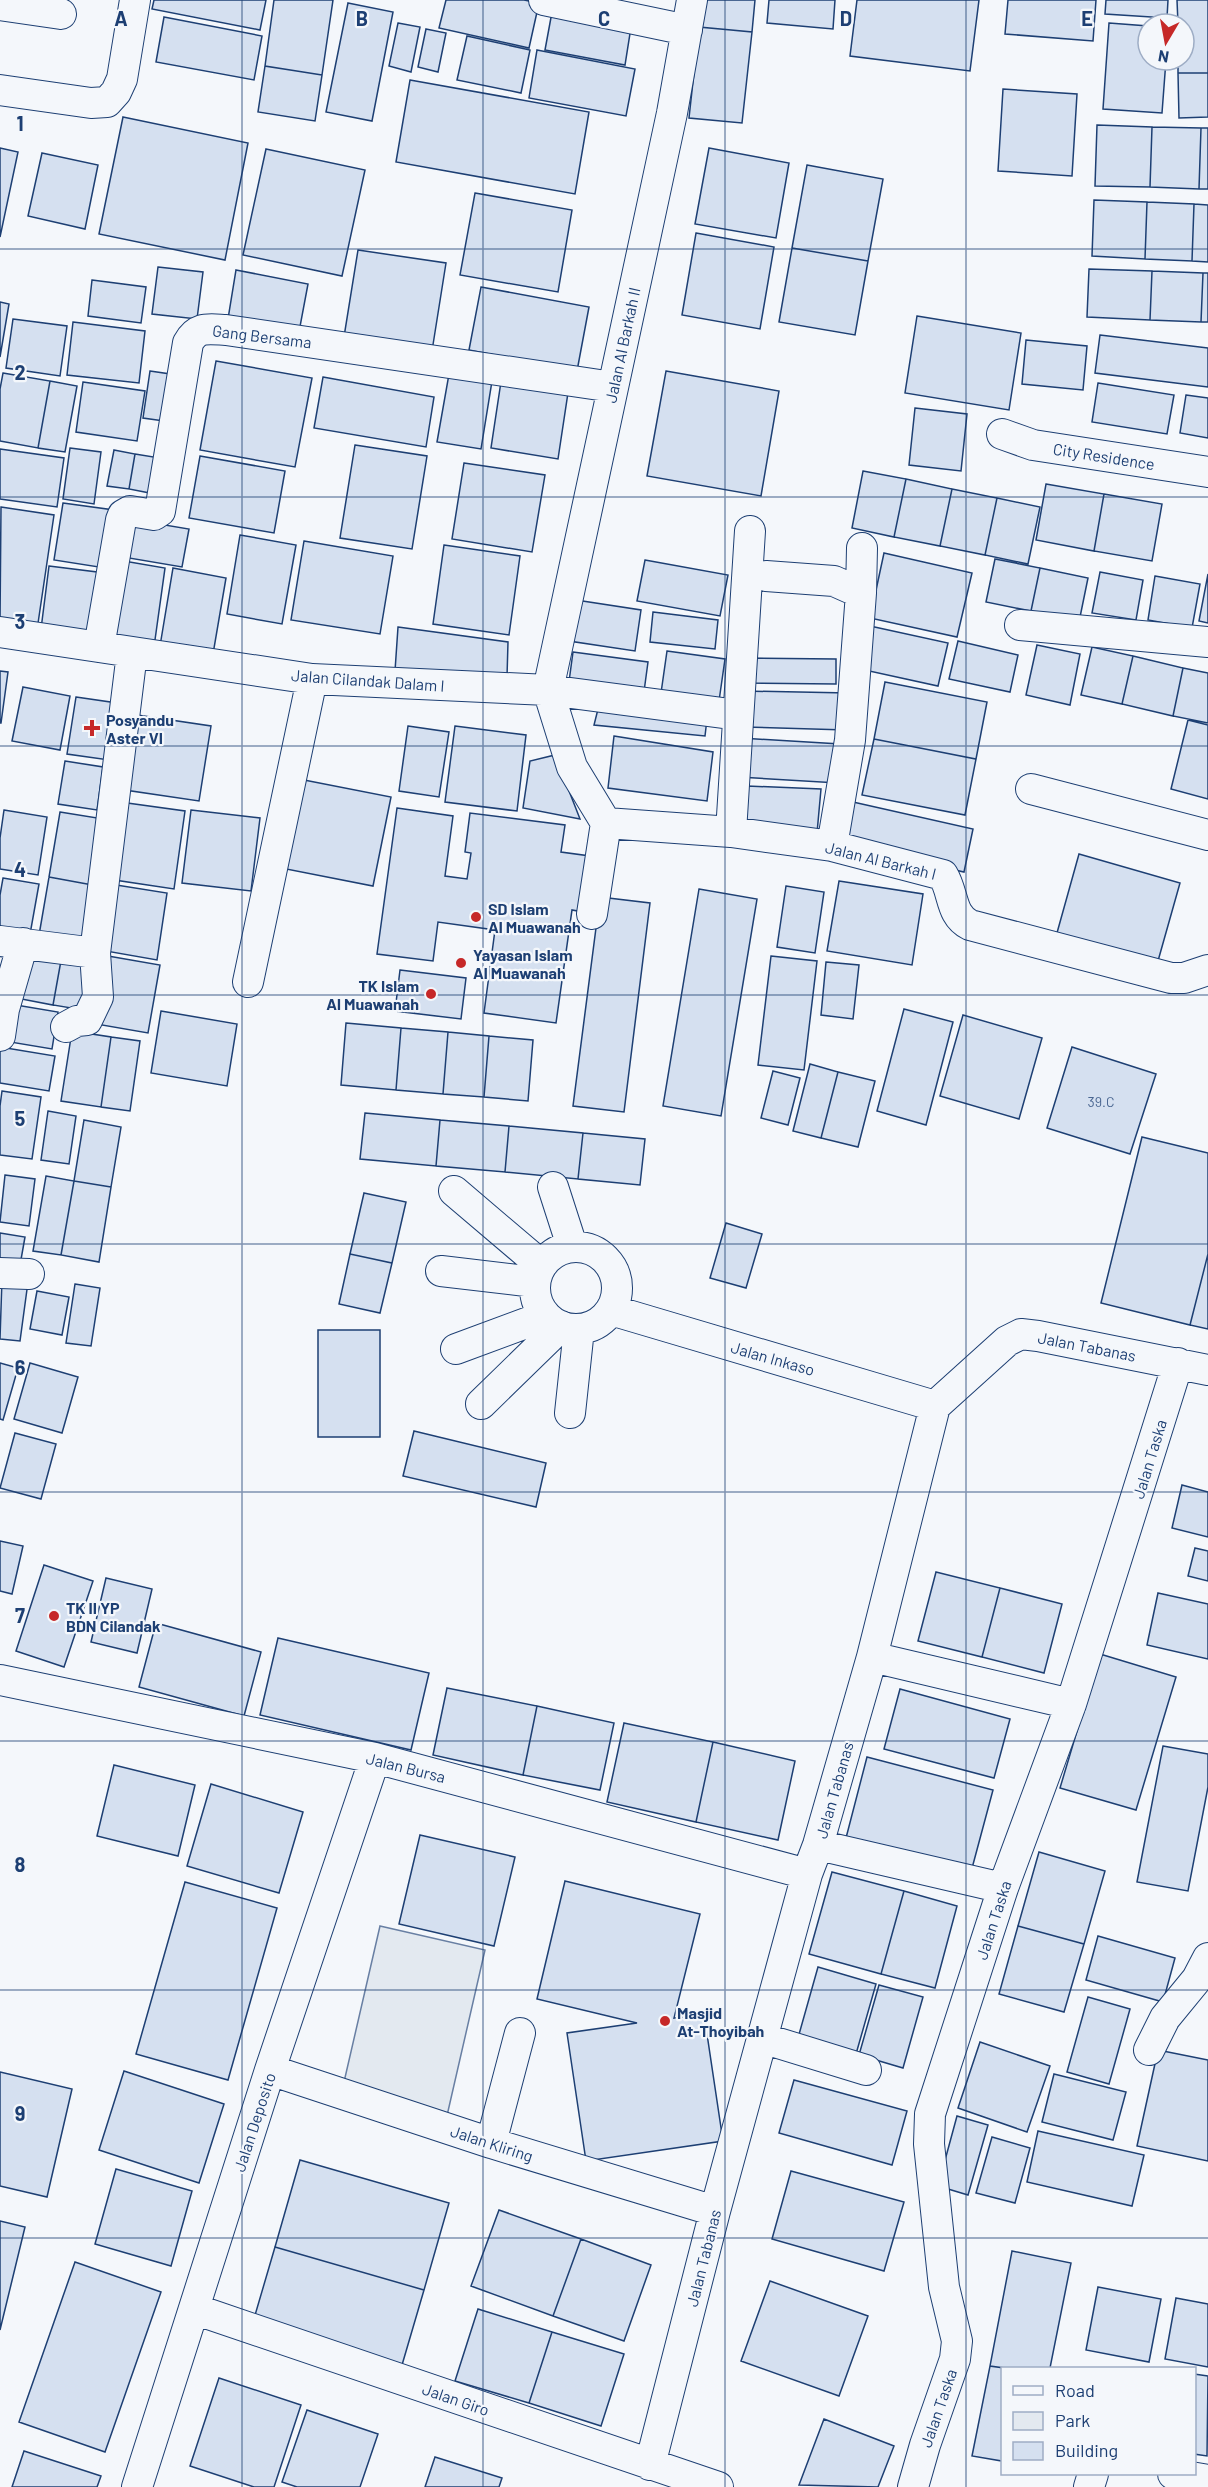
<svg xmlns="http://www.w3.org/2000/svg" width="1208" height="2487" font-family="Barlow,sans-serif">
	<style>
		.green { fill: #e3e9f0; stroke: #687fa3; stroke-width: 1.5 }
		.building { fill: #d5e0f0; stroke: #1d3f73; stroke-width: 1.5 }
		.lines { fill: none; stroke-linecap: round; stroke-linejoin: round }
		.street-casing { stroke: #1d3f73; stroke-width: 32 }
		.street { stroke: #f4f7fb; stroke-width: 30 }
		.grid { fill: none; stroke: #1d3f73; stroke-width: 1.5; stroke-opacity: 0.55 }
		.poi-dot { fill: #c62828; stroke: #f4f7fb; stroke-width: 2 }
		.labels { text-anchor: middle; dominant-baseline: central; stroke-width: 4.5; stroke-linejoin: round; paint-order: stroke }
		.number-label { font-size: 14px; fill: #4b6792 }
		.street-label { font-size: 16px; fill: #1d3f73; stroke: #f4f7fb }
		.poi-label { font-size: 16px; font-weight: bold; fill: #1d3f73; stroke: #f4f7fb; text-anchor: start }
		.grid-label { font-size: 20px; text-anchor: middle; font-weight: bold; fill: #1d3f73; stroke: #f4f7fb; stroke-width: 4.5; stroke-linejoin: round; paint-order: stroke }
	</style>
	<rect width="100%" height="100%" fill="#f4f7fb"/>
	<path class="green" d="M380 1926 485 1950 446 2120 341 2095Z"/>
	<path class="building" d="M154 0H266L260 30 152 9Z
		M274 0H333L322 75 265 66Z
		M446 0H524L539 3 529 48 439 28Z
		M702 0H755L752 32 699 27Z
		M769 0H835L833 29 767 23Z
		M857 0H979L970 71 850 56Z
		M1008 0H1096L1093 41 1005 34Z
		M1106 0H1168L1167 18 1105 14Z
		M1177 0H1208V73H1178V60H1184V24H1178Z
		M348 3 393 12 372 121 326 112Z
		M552 12 631 27 625 65 545 50Z
		M164 17 262 36 254 80 156 62Z
		M398 23 420 27 411 72 389 66Z
		M1109 23 1148 26V60H1166L1162 113 1103 109Z
		M699 27 752 32 742 123 689 118Z
		M426 29 446 33 438 72 418 67Z
		M467 36 530 50 521 93 457 80Z
		M537 50 635 69 626 116 529 98Z
		M265 66 322 75 315 121 258 112Z
		M1178 73H1208V117L1179 118Z
		M410 80 589 112 575 194 396 162Z
		M1003 89 1077 94 1072 176 998 171Z
		M123 117 248 143 225 260 99 234Z
		M1097 125 1152 127 1150 187 1095 186Z
		M1152 127 1201 128 1199 189 1150 187Z
		M1201 128H1208V189H1199Z
		M0 148 18 152 0 237Z
		M709 148 789 163 776 238 695 224Z
		M266 149 365 170 342 276 243 255Z
		M42 153 98 165 85 229 28 216Z
		M807 165 883 179 868 261 792 248Z
		M475 193 572 210 558 292 460 275Z
		M1094 200 1147 202 1145 259 1092 256Z
		M1147 202 1194 204 1192 261 1145 259Z
		M1194 204 1208 205V262L1192 261Z
		M696 233 774 247 760 329 682 315Z
		M792 248 868 261 855 335 779 322Z
		M358 250 446 263 432 351 344 337Z
		M158 267 203 272 197 319 152 314Z
		M1089 269 1152 271 1150 320 1087 317Z
		M236 270 308 284 299 332 228 319Z
		M1152 271 1203 273 1201 322 1150 320Z
		M1203 273H1208V322H1201Z
		M92 280 146 287 141 323 88 316Z
		M481 287 589 307 577 371 469 350Z
		M0 302 9 304 0 357Z
		M917 316 1021 333 1009 410 905 393Z
		M13 319 67 326 60 376 6 368Z
		M73 322 145 331 139 383 67 375Z
		M1100 335 1208 348V387L1095 373Z
		M1026 340 1087 346 1083 390 1022 384Z
		M216 361 312 378 295 467 200 450Z
		M150 371 177 375 171 422 143 418Z
		M666 371 779 391 761 496 647 476Z
		M3 373 50 381 38 448 0 441V389Z
		M449 374 492 381 481 449 437 442Z
		M502 375 569 386 558 459 491 448Z
		M323 377 434 397 426 447 314 428Z
		M50 381 77 386 65 452 38 448Z
		M83 382 145 391 137 441 76 432Z
		M1098 383 1174 395 1167 434 1092 422Z
		M1186 395 1208 398V438L1180 433Z
		M915 408 967 414 961 471 909 465Z
		M355 445 427 456 412 549 340 538Z
		M70 448 101 452 94 504 63 499Z
		M0 449 64 458 57 507 0 499Z
		M114 450 135 454 129 489 107 486Z
		M135 454 160 458 155 494 129 489Z
		M200 456 285 471 274 533 189 518Z
		M464 463 545 475 532 552 452 539Z
		M863 471 906 479 894 537 852 528Z
		M906 479 952 489 940 546 894 537Z
		M1046 484 1104 494 1094 551 1036 540Z
		M952 489 997 498 985 555 940 546Z
		M1104 494 1162 504 1152 561 1094 551Z
		M997 498 1040 507 1028 564 985 555Z
		M63 503 114 510 105 568 54 560Z
		M1 507 54 515 37 630 0 624Z
		M123 518 189 529 182 567 117 556Z
		M240 535 296 545 282 624 227 614Z
		M304 541 393 556 380 634 291 620Z
		M444 545 520 556 509 635 433 624Z
		M884 553 972 573 957 637 870 618Z
		M995 559 1040 568 1031 611 986 602Z
		M118 560 165 568 154 647 106 640Z
		M645 560 728 575 720 616 637 601Z
		M49 566 105 573 97 636 41 629Z
		M173 568 226 578 212 660 159 652Z
		M1040 568 1088 578 1079 622 1031 611Z
		M1100 572 1143 580 1136 620 1092 613Z
		M1208 574V623L1199 621Z
		M1155 576 1200 584 1192 628 1148 620Z
		M576 600 641 610 635 651 569 641Z
		M653 612 718 620 715 649 650 642Z
		M870 626 948 643 938 686 860 669Z
		M398 627 508 642 507 677 395 671Z
		M958 641 1018 655 1010 692 949 679Z
		M1037 645 1080 654 1070 705 1026 695Z
		M1092 647 1133 656 1122 704 1081 695Z
		M667 651 725 659 719 701 661 693Z
		M573 652 648 662 643 699 568 689Z
		M1133 656 1183 668 1173 716 1122 704Z
		M746 658 836 659V684L745 683Z
		M1183 668 1208 673V723L1173 716Z
		M0 671 8 672 1 723H0Z
		M885 682 987 702 976 759 874 739Z
		M23 687 70 696 60 750 12 741Z
		M744 691 848 693 846 730 743 727Z
		M76 697 117 703 109 760 67 754Z
		M599 705 707 719 705 736 594 725Z
		M137 715 211 726 199 801 125 790Z
		M1188 720 1208 725V799L1171 789Z
		M408 726 449 732 439 797 399 791Z
		M455 726 526 735 517 811 445 802Z
		M614 736 713 752 707 801 608 788Z
		M741 738 840 744 838 783 739 777Z
		M874 739 976 759 965 815 862 795Z
		M555 755 580 819 523 808 530 761Z
		M65 761 103 767 97 810 58 804Z
		M299 779 391 797 373 886 281 868Z
		M747 786 821 789 817 833 744 819Z
		M120 802 185 811 174 889 108 879Z
		M853 802 973 829 964 872 843 845Z
		M397 808 453 816 445 876 467 879 471 853 465 852 470 813 565 825 561 852 590 856 583 912 572 910 556 1023 484 1013 495 930 438 922 433 961 377 954Z
		M4 810 47 817 38 875 0 869V838Z
		M191 810 260 818 251 891 182 883Z
		M60 812 110 820 98 886 49 877Z
		M1079 854 1180 883 1156 968 1055 940Z
		M49 877 98 886 87 950 38 941Z
		M3 878 39 884 29 940 0 935V895Z
		M839 881 923 894 912 965 827 951Z
		M110 884 167 893 157 960 100 950Z
		M786 886 824 892 815 953 777 947Z
		M699 889 757 899 721 1116 663 1106Z
		M600 897 650 903 624 1112 573 1106Z
		M24 948 62 955 53 1005 11 997Z
		M62 955 94 964 89 1011 53 1005Z
		M108 956 160 965 148 1033 96 1024Z
		M771 956 817 961 804 1070 758 1065Z
		M826 962 859 965 853 1019 821 1015Z
		M400 970 466 978 461 1019 395 1011Z
		M10 1004 58 1012 52 1049 4 1041Z
		M904 1009 953 1022 926 1125 877 1111Z
		M161 1011 237 1024 227 1086 151 1073Z
		M963 1015 1042 1038 1019 1119 940 1096Z
		M346 1023 401 1028 396 1090 341 1085Z
		M401 1028 448 1032 443 1094 396 1090Z
		M72 1031 111 1037 101 1107 61 1101Z
		M448 1032 489 1036 484 1097 443 1094Z
		M489 1036 533 1040 528 1101 484 1097Z
		M111 1037 140 1041 130 1111 101 1107Z
		M0 1047 55 1056 49 1091 0 1083Z
		M1072 1047 1156 1074 1130 1154 1047 1128Z
		M810 1064 838 1072 821 1138 793 1131Z
		M773 1071 800 1078 788 1125 761 1118Z
		M838 1072 875 1081 858 1147 821 1138Z
		M2 1091 41 1097 32 1159 0 1155V1106Z
		M48 1111 76 1116 69 1164 41 1160Z
		M365 1113 440 1120 436 1166 360 1159Z
		M84 1120 121 1127 111 1187 74 1181Z
		M440 1120 509 1126 505 1172 436 1166Z
		M509 1126 583 1133 578 1179 505 1172Z
		M583 1133 645 1139 640 1185 578 1179Z
		M1142 1137 1208 1153V1254L1190 1325 1101 1303Z
		M5 1175 35 1179 29 1226 0 1222Z
		M46 1176 74 1181 61 1255 33 1251Z
		M74 1181 111 1187 99 1262 61 1255Z
		M364 1193 406 1202 392 1263 350 1254Z
		M726 1223 762 1234 746 1288 710 1278Z
		M0 1233 25 1237 19 1271 0 1268Z
		M350 1254 392 1263 380 1313 339 1304Z
		M1208 1254V1329L1190 1325Z
		M2 1279 28 1282 20 1341 0 1339Z
		M75 1284 100 1288 91 1346 66 1343Z
		M37 1291 69 1297 62 1335 30 1329Z
		M318 1330H380V1437H318Z
		M0 1363 18 1368 3 1420 0 1419Z
		M30 1363 78 1377 62 1433 14 1419Z
		M414 1431 546 1463 536 1507 403 1476Z
		M15 1433 56 1444 41 1499 0 1488Z
		M1182 1485 1208 1492V1537L1172 1528Z
		M0 1541 23 1546 12 1594 0 1591Z
		M1195 1548 1208 1551V1581L1188 1576Z
		M44 1565 93 1581 64 1667 16 1651Z
		M936 1572 1000 1588 982 1657 918 1641Z
		M106 1578 152 1589 137 1653 91 1642Z
		M1000 1588 1062 1604 1044 1673 982 1657Z
		M1158 1593 1208 1604V1659L1147 1645Z
		M156 1623 261 1652 244 1716 139 1687Z
		M278 1638 429 1673 411 1750 260 1715Z
		M1100 1654 1176 1677 1136 1810 1060 1788Z
		M447 1688 537 1706 523 1775 433 1755Z
		M900 1689 1010 1719 994 1778 884 1749Z
		M537 1706 614 1723 600 1790 523 1775Z
		M624 1723 713 1742 696 1822 607 1802Z
		M713 1742 795 1761 778 1840 696 1822Z
		M1163 1746 1208 1754V1787L1188 1891 1137 1882Z
		M867 1757 993 1790 971 1872 846 1838Z
		M114 1765 195 1785 178 1856 97 1836Z
		M211 1784 303 1812 279 1893 187 1866Z
		M420 1835 515 1857 494 1946 399 1924Z
		M1039 1852 1105 1871 1084 1944 1018 1926Z
		M832 1872 904 1891 881 1974 809 1954Z
		M565 1881 700 1914 674 2018 704 2014 723 2141 586 2161 567 2033 637 2023 537 1999Z
		M185 1882 277 1908 228 2080 136 2054Z
		M904 1891 957 1906 935 1988 881 1974Z
		M1018 1926 1084 1944 1064 2012 999 1994Z
		M1098 1936 1175 1958 1163 2002 1086 1980Z
		M818 1967 876 1984 856 2054 798 2038Z
		M879 1985 923 1997 903 2068 859 2055Z
		M1088 1997 1130 2009 1109 2084 1067 2072Z
		M980 2042 1050 2066 1027 2132 958 2108Z
		M1158 2050 1208 2060V2161L1137 2146Z
		M124 2071 224 2104 199 2183 99 2150Z
		M0 2072 72 2089 47 2197 0 2186Z
		M1054 2074 1126 2092 1113 2140 1042 2122Z
		M794 2080 907 2111 892 2165 779 2133Z
		M957 2116 988 2125 968 2195 938 2186Z
		M1038 2131 1144 2155 1132 2206 1027 2182Z
		M992 2137 1030 2148 1015 2203 976 2193Z
		M300 2160 449 2203 424 2290 275 2247Z
		M116 2169 192 2191 171 2266 95 2244Z
		M791 2171 904 2202 884 2271 772 2239Z
		M499 2210 581 2239 553 2316 471 2286Z
		M0 2221 25 2227 0 2330Z
		M581 2239 651 2265 624 2341 553 2316Z
		M275 2247 424 2290 402 2365 253 2322Z
		M1012 2251 1071 2263 1050 2368H1004L990 2366Z
		M75 2262 161 2292 105 2452 19 2422Z
		M770 2281 868 2316 839 2396 741 2361Z
		M1098 2287 1161 2299 1149 2362 1086 2350Z
		M1176 2298 1208 2304V2367L1165 2359Z
		M478 2309 552 2332 529 2403 455 2381Z
		M552 2332 624 2354 601 2426 529 2403Z
		M990 2366 1004 2368 1002 2461 972 2456Z
		M1194 2374 1208 2376 1207 2456 1194 2454Z
		M219 2378 301 2405 274 2487H254L190 2466Z
		M307 2410 378 2434 360 2487H297L282 2482Z
		M824 2419 894 2446 878 2487 799 2485Z
		M24 2451 101 2476 97 2487H12Z
		M435 2457 502 2478 499 2487H425Z"/>
	<g class="lines">
		<g class="street-casing">
			<path id="street" d="M544 0 687 30
				M0 5 61 14
				M0 90 91 103 107 102 116 92 122 79 135 0
				M1002 434 1033 445 1208 472
				M766 576 834 581 861 593
				M1020 625 1208 642
				M0 632 312 679 548 690 738 715
				M99 647 121 520 123 515 130 511 154 515 160 511 188 343C197 326 208 329 226 330L613 387
				M1031 789 1208 835
				M606 823 572 767 548 690 672 113 692 0
				M606 823 731 832 832 846 943 875C954 893 950 915 970 925L1171 978H1184L1208 970
				M731 832 750 531
				M832 846 850 740 861 593 862 548
				M592 914 606 823
				M0 941 95 953
				M248 982 312 679
				M66 1027 77 1021 87 1020 98 997 95 953 132 653
				M0 1036 4 1009 23 943
				M553 1187 572 1246
				M454 1191 541 1265
				M535 1288a41 41 0 1 1 82 0a41 41 0 1 1-82 0Z
				M441 1271 534 1282
				M0 1273 29 1274
				M611 1310 935 1406
				M456 1349 545 1316
				M481 1404 561 1326
				M570 1413 579 1329
				M872 1657 1071 1704
				M0 1680 375 1758 807 1874
				M818 1845 1003 1888
				M762 2038 866 2070
				M1149 2050 1165 2018 1197 1979 1208 1958
				M270 2070 491 2143 715 2211
				M491 2143 520 2033
				M194 2309 718 2487
				M650 2465 715 2211 807 1874 818 1845 872 1657 935 1406 1007 1341 1021 1334 1038 1336 1208 1370
				M1173 2474 1208 2480
				M137 2487 270 2070 375 1758
				M913 2487 925 2445 955 2359 957 2341 944 2287 929 2144 930 2114 1003 1888 1071 1704 1178 1363
				M1089 2487 1093 2474"/>
		</g>
		<use href="#street" class="street"/>
	</g>
	<path class="grid" d="M242 0V2487M483 0V2487M725 0V2487M966 0V2487M0 249H1208M0 497H1208M0 746H1208M0 995H1208M0 1244H1208M0 1492H1208M0 1741H1208M0 1990H1208M0 2238H1208"/>
	<g class="poi-dot">
		<path d="M89 719h6v6h6v6h-6v6h-6v-6h-6v-6h6z"/>
		<circle cx="476" cy="917" r="6"/>
		<circle cx="461" cy="963" r="6"/>
		<circle cx="431" cy="994" r="6"/>
		<circle cx="54" cy="1616" r="6"/>
		<circle cx="665" cy="2021" r="6"/>
	</g>
	<g class="labels">
		<g class="number-label">
			<text x="1101" y="1101">39.C</text>
		</g>
		<g class="street-label">
			<text transform="translate(262 336) rotate(7)">Gang Bersama</text>
			<text transform="translate(622 345) rotate(-78)">Jalan Al Barkah II</text>
			<text transform="translate(1104 456) rotate(9)">City Residence</text>
			<text transform="translate(368 680) rotate(4)">Jalan Cilandak Dalam I</text>
			<text transform="translate(881 860) rotate(14)">Jalan Al Barkah I</text>
			<text transform="translate(1087 1346) rotate(11)">Jalan Tabanas</text>
			<text transform="translate(773 1358) rotate(16)">Jalan Inkaso</text>
			<text transform="translate(1149 1459) rotate(-73)">Jalan Taska</text>
			<text transform="translate(406 1767) rotate(14)">Jalan Bursa</text>
			<text transform="translate(834 1790) rotate(-74)">Jalan Tabanas</text>
			<text transform="translate(993 1920) rotate(-72)">Jalan Taska</text>
			<text transform="translate(254 2122) rotate(-72)">Jalan Deposito</text>
			<text transform="translate(492 2143) rotate(18)">Jalan Kliring</text>
			<text transform="translate(703 2258) rotate(-76)">Jalan Tabanas</text>
			<text transform="translate(456 2399) rotate(19)">Jalan Giro</text>
			<text transform="translate(938 2408) rotate(-71)">Jalan Taska</text>
		</g>
		<g class="poi-label">
			<text x="106" y="719">Posyandu<tspan x="106" dy="18">Aster VI</tspan></text>
			<text x="488" y="908">SD Islam<tspan x="488" dy="18">Al Muawanah</tspan></text>
			<text x="473" y="954">Yayasan Islam<tspan x="473" dy="18">Al Muawanah</tspan></text>
			<text x="419" y="985" text-anchor="end">TK Islam<tspan x="419" dy="18">Al Muawanah</tspan></text>
			<text x="66" y="1607">TK II YP<tspan x="66" dy="18">BDN Cilandak</tspan></text>
			<text x="677" y="2012">Masjid<tspan x="677" dy="18">At-Thoyibah</tspan></text>
		</g>
	</g>
	<g class="grid-label">
		<text x="121" y="26">A</text>
		<text x="362" y="26">B</text>
		<text x="604" y="26">C</text>
		<text x="846" y="26">D</text>
		<text x="1087" y="26">E</text>
		<text x="20" y="131">1</text>
		<text x="20" y="380">2</text>
		<text x="20" y="629">3</text>
		<text x="20" y="877">4</text>
		<text x="20" y="1126">5</text>
		<text x="20" y="1375">6</text>
		<text x="20" y="1623">7</text>
		<text x="20" y="1872">8</text>
		<text x="20" y="2121">9</text>
	</g>
	<rect x="1001" y="2367" width="195" height="108" fill="#f4f7fb" stroke="#9eadc5" stroke-width="1.5"/>
	<rect x="1013" y="2386" width="30" height="9" fill="#f4f7fb" stroke="#9eadc5" stroke-width="1.5"/>
	<text x="1055" y="2397" font-size="18" fill="#1d3f73">Road</text>
	<rect x="1013" y="2412" width="30" height="18" fill="#e3e9f0" stroke="#9eadc5" stroke-width="1.5"/>
	<text x="1055" y="2427" font-size="18" fill="#1d3f73">Park</text>
	<rect x="1013" y="2442" width="30" height="18" fill="#d5e0f0" stroke="#9eadc5" stroke-width="1.5"/>
	<text x="1055" y="2457" font-size="18" fill="#1d3f73">Building</text>
	<g transform="translate(1166 42) rotate(190)"><circle r="28" fill="#f4f7fb" stroke="#9eadc5" stroke-width="1.5"/>
	<path d="M0-4.5L10 22L0 15L-10 22Z" fill="#c62828"/>
	<text y="-9" font-size="16" font-weight="bold" text-anchor="middle" fill="#1d3f73">N</text>
	</g>
</svg>
